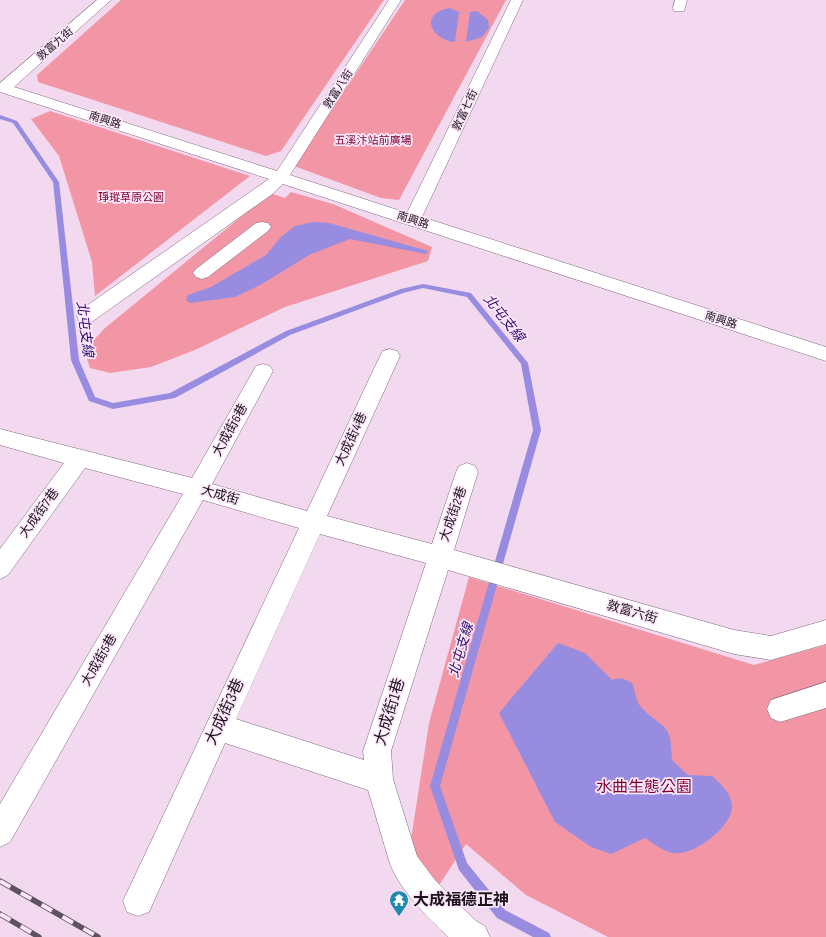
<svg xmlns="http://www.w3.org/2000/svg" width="826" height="937" font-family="'Sofia Sans Condensed','Noto Sans TC',sans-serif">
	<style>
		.green { fill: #f296a5 }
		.water { fill: #988ce0 }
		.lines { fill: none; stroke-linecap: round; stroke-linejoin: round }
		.stream { fill: #988ce0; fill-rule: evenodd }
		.minor-casing { stroke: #7e687c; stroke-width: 1 }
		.minor { fill: #fff; fill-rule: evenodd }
		.rail-casing { stroke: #5f515d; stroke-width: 5.5 }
		.rail { stroke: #fce8fa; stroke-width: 4; stroke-dasharray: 12; stroke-linecap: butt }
		.labels { text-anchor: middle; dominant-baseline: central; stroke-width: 3.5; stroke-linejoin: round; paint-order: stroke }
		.far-street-label { font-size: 11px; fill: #1c131b; stroke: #fce8fa }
		.far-park-label { font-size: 11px; fill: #7e002f; stroke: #fce8fa }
		.street-label { font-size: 13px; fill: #1c131b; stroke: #fce8fa }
		.water-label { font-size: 14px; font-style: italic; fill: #310d72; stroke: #fce8fa }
		.near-street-label { font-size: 16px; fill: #1c131b; stroke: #fce8fa }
		.near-park-label { font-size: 16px; fill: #7e002f; stroke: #fce8fa }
		.near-poi-label { font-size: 16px; font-weight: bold; fill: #1c131b; stroke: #fce8fa; text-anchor: start }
	</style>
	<rect width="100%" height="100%" fill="#f2d9ef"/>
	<path class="green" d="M121 0H384L281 151 266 156 38 82 37 75Z
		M405 0H506L399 200 381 198 294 166Z
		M50 111 250 176 95 296 92 262 59 156 31 119Z
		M291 192 333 204 432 247 428 261 285 307 195 350 151 367 110 373 90 368 84 350 105 328 270 193 285 198Z
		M469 577 754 665 826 645V937H608L526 895 466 844 432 896 408 859 429 723Z"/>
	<path class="water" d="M450 8 459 12 455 42C430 39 419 13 450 8Z
		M477 11 488 20 489 28 482 37 466 42 470 12Z
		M313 222 329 223 428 251 426 254 350 239 309 255 262 284 235 297 190 303 186 300 188 295 211 287 266 255 281 237 295 226Z
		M558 643 585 653 612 680C620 677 625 679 632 683 635 690 636 702 641 707 665 732 671 720 672 760L688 775 712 776C721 784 732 794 732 807 731 828 693 857 672 853 663 851 653 843 645 838L611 854 591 847 555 822 499 713Z"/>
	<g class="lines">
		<path class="stream" d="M0 115 17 121 59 182 79 360 95 397 113 403 170 393 286 331 401 289 423 284 471 293 528 363 541 430 440 786 467 863 505 910 549 933 551 937H533L497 918 459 870 430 786 533 430 521 364 467 297 423 288 403 293 290 335 175 398 113 409 89 401 71 360 53 182 13 123 0 119Z"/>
		<g class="minor-casing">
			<path id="minor" d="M97 0H111L14 87 277 171 389 0H401L290 175 407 213 511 0H523L422 217 826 347V361L283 184 271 195 93 321 86 323 79 321 77 316 79 311 269 179 0 92V83Z
				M675 0H687L684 11H674L673 8Z
				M262 222 268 223 271 227 268 231 208 277 202 279 196 277 193 273 196 269 256 223Z
				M390 349 397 351 400 356 327 516 432 544 456 472 459 466 467 463 475 466 478 472 454 550 734 630 771 636 826 620V644L771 660 734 654 448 570 391 751 393 779 417 856 435 880 476 921 485 926 490 937H448C426 915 402 893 390 864L368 790 225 743 149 912 138 916 127 912 123 901 299 528 203 500 10 842 0 847V804L183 494 85 468 8 575 0 579V549L64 463 0 445V429L192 478 256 366 263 364 270 366 273 371 212 484 307 511 380 356 383 351ZM320 534 426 563 363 751 364 760 236 719Z
				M826 682V708L780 722 771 718 767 709 771 700Z"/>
		</g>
		<use href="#minor" class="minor"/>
		<g class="rail-casing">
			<path id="rail" d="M0 881 98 937
				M0 914 39 937"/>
		</g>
		<use href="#rail" class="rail"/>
	</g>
	<defs>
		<g id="temple-pin" transform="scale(1)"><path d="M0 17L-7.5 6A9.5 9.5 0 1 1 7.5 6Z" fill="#1f88b0" stroke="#fce8fa"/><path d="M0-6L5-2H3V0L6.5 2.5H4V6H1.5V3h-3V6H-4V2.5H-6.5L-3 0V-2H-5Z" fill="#fff"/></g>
	</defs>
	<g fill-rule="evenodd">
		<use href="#temple-pin" x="399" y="900"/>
	</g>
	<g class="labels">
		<g class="far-street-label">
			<text transform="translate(55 44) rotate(-41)">敦富九街</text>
			<text transform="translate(338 89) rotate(-57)">敦富八街</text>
			<text transform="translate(465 110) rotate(-65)">敦富七街</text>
			<text transform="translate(105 120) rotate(18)">南興路</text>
			<text transform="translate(413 220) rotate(18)">南興路</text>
			<text transform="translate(721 320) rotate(18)">南興路</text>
		</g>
		<g class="far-park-label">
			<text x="373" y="140">五溪汴站前廣場</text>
			<text x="131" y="197">琤瑽草原公園</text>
		</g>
		<g class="street-label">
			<text transform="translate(230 430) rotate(-61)">大成街6巷</text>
			<text transform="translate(351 439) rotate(-65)">大成街4巷</text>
			<text transform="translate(220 495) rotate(16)">大成街</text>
			<text transform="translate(39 513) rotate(-54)">大成街7巷</text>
			<text transform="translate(453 514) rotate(-71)">大成街2巷</text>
			<text transform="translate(632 612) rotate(16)">敦富六街</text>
			<text transform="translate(99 660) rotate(-60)">大成街5巷</text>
		</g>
		<g class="water-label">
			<text transform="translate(504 318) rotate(51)">北屯支線</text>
			<text transform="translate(85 329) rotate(83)">北屯支線</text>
			<text transform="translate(461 650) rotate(-74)">北屯支線</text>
		</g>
		<g class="near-street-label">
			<text transform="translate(225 712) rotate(-65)">大成街3巷</text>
			<text transform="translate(390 712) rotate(-73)">大成街1巷</text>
		</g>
		<g class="near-park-label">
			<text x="644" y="787">水曲生態公園</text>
		</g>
		<g class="near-poi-label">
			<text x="413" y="900">大成福德正神</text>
		</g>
	</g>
</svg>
